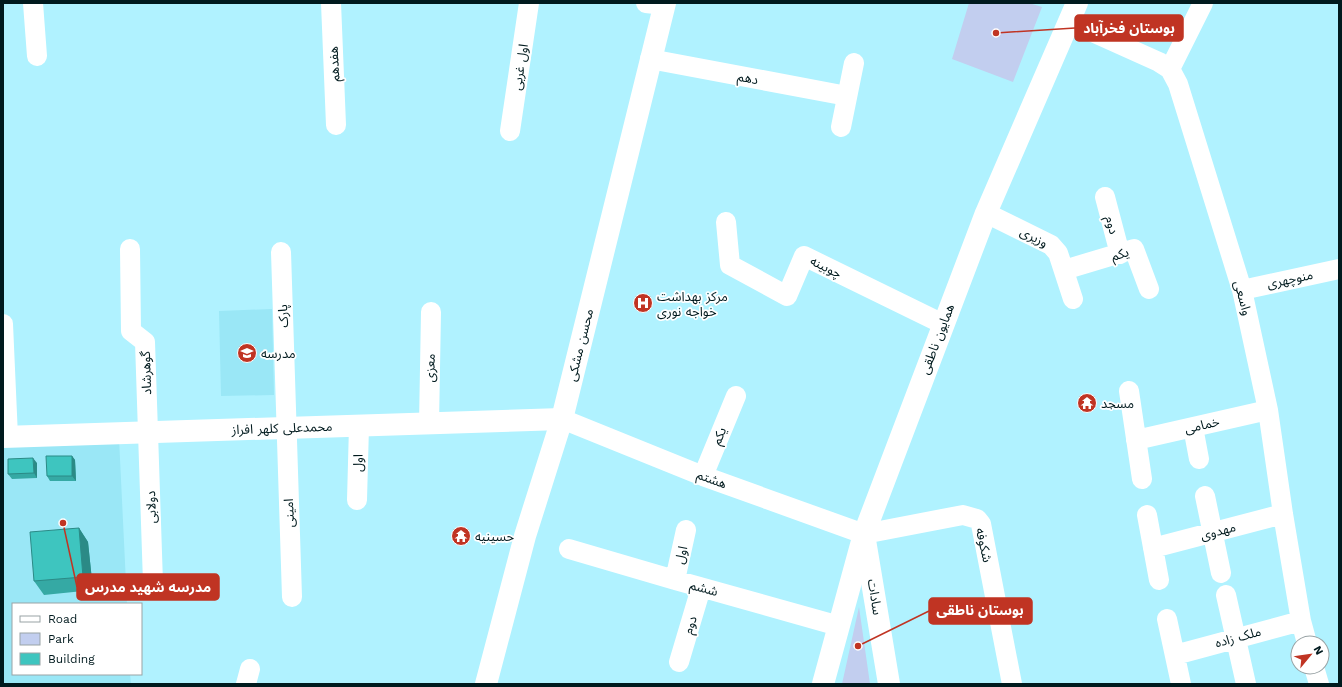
<svg xmlns="http://www.w3.org/2000/svg" width="1342" height="687" font-family="'Work Sans','Noto Sans Arabic',sans-serif">
	<style>
		.built { fill: #9ae7f6 }
		.green { fill: #c2ceef }
		.lines { fill: none; stroke-linecap: round; stroke-linejoin: round }
		.minor { stroke: #fff; stroke-width: 20 }
		.tertiary { stroke: #fff; stroke-width: 22 }
		.secondary { stroke: #fff; stroke-width: 22 }
		.wall { fill: #35a9a4 }
		.shaded-wall { fill: #2b8a86 }
		.building { fill: #3ec5bf; stroke: #2b8a86 }
		.labels { text-anchor: middle; dominant-baseline: central; stroke-width: 3.5; stroke-linejoin: round; paint-order: stroke }
		.street-label { font-size: 13px; fill: #001a1e; stroke: #fff }
		.poi-label { font-size: 13px; fill: #001a1e; stroke: #fff; text-anchor: start }
		.leader { fill: none; stroke: #c03423; stroke-width: 1.5 }
		.callout-dot { fill: #c03423; stroke: #fff; stroke-width: 1.5 }
		.callout { fill: #c03423; stroke: #c03423; stroke-width: 1.5 }
		.callout-label { font-size: 14px; text-anchor: middle; font-weight: bold; fill: #fff }
	</style>
	<rect width="100%" height="100%" fill="#b0f2ff"/>
	<path class="built" d="M272 309 274 395 221 396 219 311Z
		M119 438 127 604H13V674H130L131 684H3V442Z"/>
	<path class="green" d="M969 3H1029L1042 7 1013 82 952 59Z
		M859 607 870 684H842Z"/>
	<g class="lines">
		<path class="minor" d="M33 3 37 56
			M331 3 336 125
			M646 3 664 5
			M1070 22 1159 62 1170 69 1178 84 1242 290 1268 410 1283 514 1301 621 1307 643
			M650 59 847 96
			M1170 69 1203 3
			M841 127 854 63
			M510 131 529 3
			M1105 197 1120 254
			M986 213 1051 245 1058 253 1073 299
			M726 222 730 265 787 296 804 256 943 324
			M130 249 131 331 145 342 153 583
			M281 252 292 597
			M1064 270 1134 249 1149 289
			M1242 290 1339 269
			M3 324 8 437
			M1129 391 1142 479
			M562 419 703 476 864 534 963 515 977 519 981 524 1012 684
			M429 424 431 312
			M1193 427 1199 459
			M1136 440 1268 410
			M703 476 736 396
			M1205 496 1221 573
			M357 500 359 426
			M1147 515 1159 580
			M1153 548 1283 514
			M569 549 675 580 839 626
			M675 580 686 530
			M1226 595 1246 684
			M1167 619 1181 684
			M1175 655 1301 621
			M679 662 701 588
			M1314 667 1319 684
			M246 684 250 669"/>
		<path class="tertiary" d="M3 437 562 419
			M864 534 889 684"/>
		<path class="secondary" d="M486 684 525 536 562 419 665 3
			M823 684 864 534 986 213 1077 3"/>
	</g>
	<path class="wall" d="M72 456 75 460 76 481H50L47 476Z
		M37 463V478L12 479 8 474Z
		M79 528 88 542 93 590 44 595 34 581Z"/>
	<path class="shaded-wall" d="M72 456 75 460 76 481 72 476Z
		M33 458 37 463V478L34 473Z
		M79 528 88 542 93 590 83 577Z"/>
	<path class="building" d="M46 456H72V476H47Z
		M33 458 34 473 8 474V459Z
		M79 528 83 577 34 581 30 532Z"/>
	<defs>
		<g id="hospital-disc" transform="scale(1)"><circle r="9.5" fill="#c03423" stroke="#fff"/><path d="M-5-5h3v3.5h4V-5h3V5h-3V1.5h-4V5h-3Z" fill="#fff"/></g>
		<g id="school-disc" transform="scale(1)"><circle r="9.5" fill="#c03423" stroke="#fff"/><path d="M0-5L7-2L0 1L-7-2ZM-4 1L0 2.5L4 1V4Q0 6-4 4Z" fill="#fff"/></g>
		<g id="temple-disc" transform="scale(1)"><circle r="9.5" fill="#c03423" stroke="#fff"/><path d="M0-6L5-2H3V0L6.5 2.5H4V6H1.5V3h-3V6H-4V2.5H-6.5L-3 0V-2H-5Z" fill="#fff"/></g>
	</defs>
	<g fill-rule="evenodd">
		<use href="#hospital-disc" x="643" y="303"/>
		<use href="#school-disc" x="247" y="353"/>
		<use href="#temple-disc" x="1087" y="403"/>
		<use href="#temple-disc" x="461" y="536"/>
	</g>
	<g class="labels">
		<g class="street-label">
			<text transform="translate(334 64) rotate(-93)">هفدهم</text>
			<text transform="translate(520 67) rotate(-81)">اول غربی</text>
			<text transform="translate(748 78) rotate(11)">دهم</text>
			<text transform="translate(1112 225) rotate(75)">دوم</text>
			<text transform="translate(1034 237) rotate(27)">وزیری</text>
			<text transform="translate(1120 254) rotate(-17)">یکم</text>
			<text transform="translate(826 267) rotate(26)">چوبینه</text>
			<text transform="translate(1290 279) rotate(-12)">منوچهری</text>
			<text transform="translate(1243 298) rotate(75)">واسعی</text>
			<text transform="translate(283 316) rotate(-92)">پارک</text>
			<text transform="translate(937 339) rotate(-69)">همایون ناطقی</text>
			<text transform="translate(580 345) rotate(-76)">محسن مشکی</text>
			<text transform="translate(430 368) rotate(-89)">معزی</text>
			<text transform="translate(146 373) rotate(-92)">گوهرشاد</text>
			<text transform="translate(1202 425) rotate(-13)">خمامی</text>
			<text transform="translate(282 428) rotate(-2)">محمدعلی کلهر افراز</text>
			<text transform="translate(719 436) rotate(-68)">یکم</text>
			<text transform="translate(358 463) rotate(-89)">اول</text>
			<text transform="translate(712 479) rotate(20)">هشتم</text>
			<text transform="translate(151 507) rotate(-92)">دولابی</text>
			<text transform="translate(289 513) rotate(-92)">امینی</text>
			<text transform="translate(1218 531) rotate(-15)">مهدوی</text>
			<text transform="translate(984 545) rotate(77)">شکوفه</text>
			<text transform="translate(681 555) rotate(-77)">اول</text>
			<text transform="translate(704 588) rotate(15)">ششم</text>
			<text transform="translate(875 597) rotate(81)">سادات</text>
			<text transform="translate(690 625) rotate(-74)">دوم</text>
			<text transform="translate(1238 637) rotate(-15)">ملک زاده</text>
		</g>
		<g class="poi-label">
			<text x="657" y="296">مرکز بهداشت<tspan x="657" dy="15">خواجه نوری</tspan></text>
			<text x="261" y="353">مدرسه</text>
			<text x="1101" y="403">مسجد</text>
			<text x="475" y="536">حسینیه</text>
		</g>
	</g>
	<path class="leader" d="M996 33L1075 28M63 523L77 587M858 646L929 611"/>
	<g class="callout-dot">
		<circle cx="996" cy="33" r="4"/>
		<circle cx="63" cy="523" r="4"/>
		<circle cx="858" cy="646" r="4"/>
	</g>
	<g class="callout">
		<rect x="1075" y="15" width="108" height="26" rx="4"/>
		<rect x="77" y="574" width="142" height="26" rx="4"/>
		<rect x="929" y="598" width="103" height="26" rx="4"/>
	</g>
	<g class="callout-label">
		<text x="1129" y="33">بوستان فخرآباد</text>
		<text x="148" y="592">مدرسه شهید مدرس</text>
		<text x="980" y="615">بوستان ناطقی</text>
	</g>
	<rect width="1342" height="687" fill="none" stroke="#001a1e" stroke-width="8"/>
	<rect x="12" y="603" width="130" height="72" fill="#ffffff" stroke="#99a3a5"/>
	<rect x="20" y="616" width="20" height="6" fill="#ffffff" stroke="#99a3a5"/>
	<text x="48" y="623" font-size="12" fill="#001a1e">Road</text>
	<rect x="20" y="633" width="20" height="12" fill="#c2ceef" stroke="#99a3a5"/>
	<text x="48" y="643" font-size="12" fill="#001a1e">Park</text>
	<rect x="20" y="653" width="20" height="12" fill="#3ec5bf" stroke="#99a3a5"/>
	<text x="48" y="663" font-size="12" fill="#001a1e">Building</text>
	<g transform="translate(1310 655) rotate(61)"><circle r="19" fill="#ffffff" stroke="#99a3a5"/>
	<path d="M0-3L7 15L0 10L-7 15Z" fill="#c03423"/>
	<text y="-6" font-size="11" font-weight="bold" text-anchor="middle" fill="#001a1e">N</text>
	</g>
</svg>
